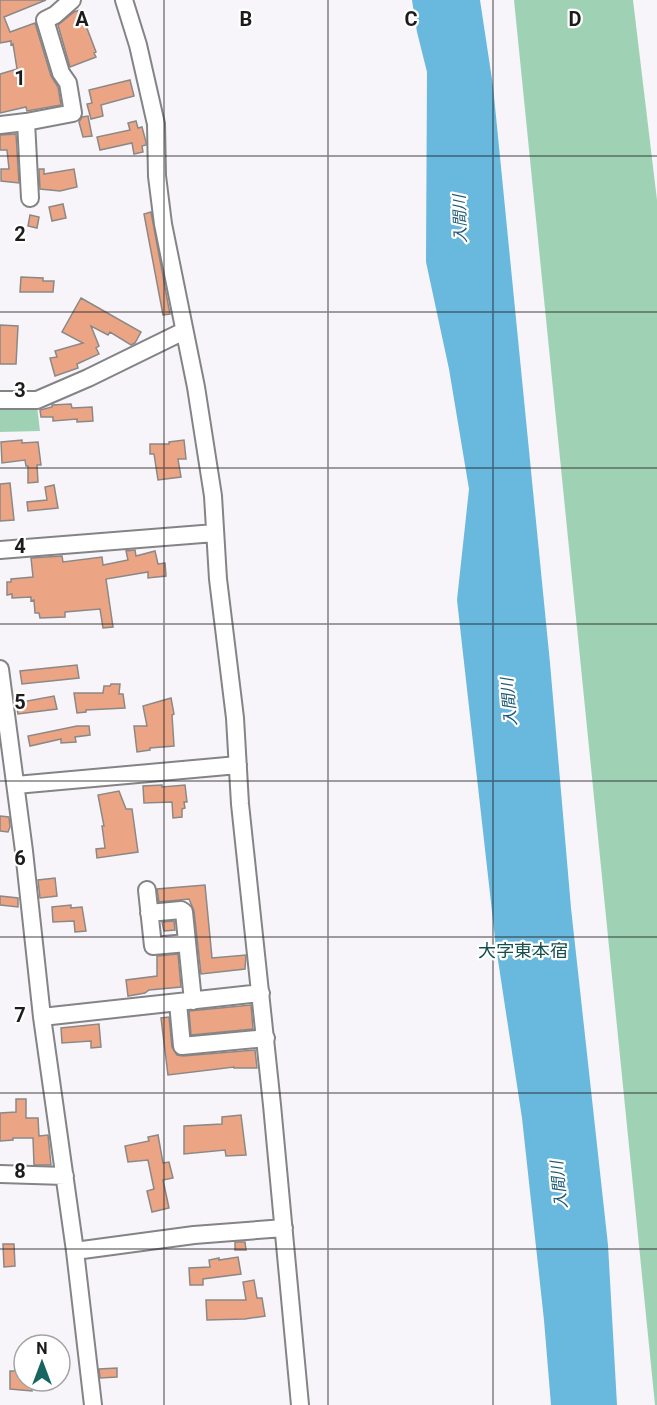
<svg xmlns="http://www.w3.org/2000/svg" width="657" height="1405" font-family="Roboto,'Noto Sans JP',sans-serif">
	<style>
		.green { fill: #9fd2b5 }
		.water { fill: #69b8dd }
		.building { fill: #eba585; stroke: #8b8886; stroke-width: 1.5 }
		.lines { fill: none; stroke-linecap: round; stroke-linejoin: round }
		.minor-casing { stroke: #848386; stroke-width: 20 }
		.minor { stroke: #fff; stroke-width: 16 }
		.grid { fill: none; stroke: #1d1c1d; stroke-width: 1.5; stroke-opacity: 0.55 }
		.labels { text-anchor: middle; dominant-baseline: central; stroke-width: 4.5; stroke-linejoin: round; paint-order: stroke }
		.water-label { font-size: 16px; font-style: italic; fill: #1d5a74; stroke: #fff }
		.quarter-label { font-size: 18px; fill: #124f4d; stroke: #fff }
		.grid-label { font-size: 20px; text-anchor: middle; font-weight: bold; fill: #1d1c1d; stroke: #fff; stroke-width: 4.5; stroke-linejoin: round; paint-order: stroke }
	</style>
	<rect width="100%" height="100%" fill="#f7f5f9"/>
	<path class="green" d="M514 0H633L657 200V1405H655Z
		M37 406 40 431 0 432V407Z"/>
	<path class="water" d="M412 0H480L493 86 550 663 571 908 608 1245 617 1405H551L544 1320 522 1118 496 947 457 600 469 489 449 369 426 262 427 72 417 32Z"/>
	<path class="building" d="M0 0H46L4 17 10 32 35 23 51 76 58 87 61 105 27 111 26 107 0 113V74L17 69 13 44 11 45V41L0 43Z
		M80 10 96 52 94 53 96 57 70 67 58 25 74 12Z
		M130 80 134 96 101 105 103 116 91 119 87 104 92 103 89 90Z
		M88 116 92 136 83 137 79 122 82 117Z
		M136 121 138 128 142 127 146 142V145L142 146 143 152 134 154 132 143 100 150 97 137 130 130 128 123Z
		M16 134 19 183 1 181V169H9L7 150H0V135Z
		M39 169H44V174L74 169 77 187 60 191 40 189Z
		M63 204 66 218 52 221 49 207Z
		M151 212 170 314 163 315 144 214Z
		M30 215 39 217 37 228 28 226Z
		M21 277 43 278V281H54L53 292H20Z
		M81 298 141 332 135 343 131 345 110 332 108 335 91 326 99 346 96 348 99 354 77 364 78 368 55 376 50 358 57 357 55 351 83 343 62 332Z
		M0 325 18 326 16 364H0Z
		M71 404 72 408 92 407 93 421 77 422V419L53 421V417H41L40 410 52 407V405Z
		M22 440V443L38 442 41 465H37L38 482 28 483V466H26L25 460 2 463 1 442Z
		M184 440 186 459H178L181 477 158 480 154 454H150V444H169V442Z
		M10 483 14 520 0 521V484Z
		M54 485 58 508 28 511 27 502 47 500 45 487Z
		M135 550 136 556 155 551 158 564 165 563 166 576 148 578V572L106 579 113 627 103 628 100 609 65 612V617L40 618 39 613H35L34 600 31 601V597L12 598V594L7 595V582H11V579L33 577 31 558 62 556 63 562 102 557 103 565 128 560 126 551Z
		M77 665 79 678 22 684 20 671Z
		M111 684H120L119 694H123L125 708 86 710V712L77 713 74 693H103L104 686H110Z
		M54 696 57 709 18 714 16 703Z
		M171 698 174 714 172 715 174 746 150 748V750L137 752 134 726H147L143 706Z
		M77 726H89L90 735 75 737 76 742 61 743V739L30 746 28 736Z
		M162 785V787L185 785 187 802H184L185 808 182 809V817L173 818 172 802 144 803 143 786Z
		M119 791 126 809H132L138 852 97 858 96 849 105 848 102 826H104L98 795Z
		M0 816 9 817 10 827 8 832 0 831Z
		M55 878 57 896 40 898 38 880Z
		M205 885 212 958 246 955 245 969 201 974 194 911 189 899 159 902 157 889Z
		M0 896 18 898V907L0 905Z
		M71 905V908L82 907 86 931 75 932 74 921 53 922 52 907Z
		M174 921 175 930 164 931 162 922Z
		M178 954 181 987 149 990 145 993 128 996 126 980 157 976V956Z
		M251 1005 253 1029 191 1035 189 1011Z
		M169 1017 172 1047 177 1055 183 1056 255 1050 257 1068H234V1067L168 1075 161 1018Z
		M99 1024 101 1047 91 1048V1041L62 1043 61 1028Z
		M16 1099H26V1118H38L39 1136 48 1135 51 1165H34L33 1138H13V1140L0 1141V1113L16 1112Z
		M241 1115 246 1155 226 1156 225 1150 184 1154V1126L222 1124V1117Z
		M158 1135 163 1163 169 1162 173 1178 163 1180 169 1208 152 1212 147 1191 154 1189 148 1160 128 1162 125 1146 149 1141 148 1137Z
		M235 1242H245L246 1250H235Z
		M3 1244H14L15 1266 4 1267Z
		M238 1257 241 1274 203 1279V1285H190L189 1268 210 1267 209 1260 219 1258V1260Z
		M254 1280 257 1298H262L265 1316 245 1319 207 1320 206 1300H246L243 1282Z
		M117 1368V1377L100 1378 99 1369Z
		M10 1371H24V1381H32V1391L10 1389Z"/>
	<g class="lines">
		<g class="minor-casing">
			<path id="minor" d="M124 0 138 45 156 124 157 176 163 224 196 387 213 496 218 579 235 718 240 804 272 1105 300 1405
				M26 122 30 198
				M0 125 26 122 73 113 68 83 61 73 45 20 55 15 72 0
				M0 400H37L88 378 184 331
				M0 550 215 533
				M0 669 24 851 42 1017 75 1251 93 1405
				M16 785 238 765
				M147 890 153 946 187 943
				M149 913 181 910 184 912 193 1001
				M178 1003 182 1046 266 1038
				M42 1017 261 993
				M0 1174 65 1176
				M75 1251 194 1235 284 1228"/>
		</g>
		<use href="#minor" class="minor"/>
	</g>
	<path class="grid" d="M164 0V1405M328 0V1405M493 0V1405M0 156H657M0 312H657M0 468H657M0 624H657M0 781H657M0 937H657M0 1093H657M0 1249H657"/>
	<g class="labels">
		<g class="water-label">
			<text transform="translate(460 219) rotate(-92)">入間川</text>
			<text transform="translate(509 702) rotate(-95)">入間川</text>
			<text transform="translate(559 1185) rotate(-96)">入間川</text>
		</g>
		<g class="quarter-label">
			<text x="523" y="950">大字東本宿</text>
		</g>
	</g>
	<g class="grid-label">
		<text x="82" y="26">A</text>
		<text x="246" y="26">B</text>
		<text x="411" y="26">C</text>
		<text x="575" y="26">D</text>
		<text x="20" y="85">1</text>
		<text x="20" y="241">2</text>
		<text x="20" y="397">3</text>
		<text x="20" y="553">4</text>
		<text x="20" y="709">5</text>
		<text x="20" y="865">6</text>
		<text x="20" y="1022">7</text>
		<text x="20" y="1178">8</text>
	</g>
	<g transform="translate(42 1363)"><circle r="28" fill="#ffffff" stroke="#a5a4a5" stroke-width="1.5"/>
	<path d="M0-4.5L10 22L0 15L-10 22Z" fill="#176563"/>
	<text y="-9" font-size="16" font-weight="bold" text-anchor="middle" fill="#1d1c1d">N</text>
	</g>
</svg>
